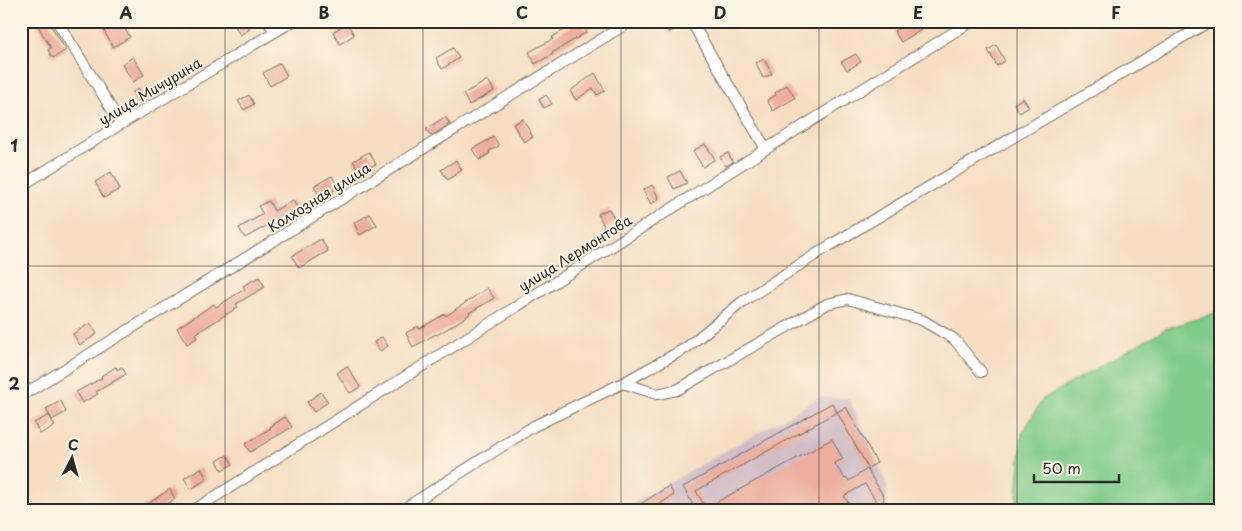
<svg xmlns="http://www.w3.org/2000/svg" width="1242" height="531" font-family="'Playpen Sans',sans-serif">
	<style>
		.industrial { fill: #d2bdc6 }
		.green { fill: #7fcb89; stroke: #557b5a }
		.building { fill: #edae9e }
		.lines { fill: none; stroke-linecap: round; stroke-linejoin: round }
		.minor-casing { stroke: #726a60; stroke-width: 12 }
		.minor { stroke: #fff; stroke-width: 10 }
		.grid { fill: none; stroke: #2b2b2b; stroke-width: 1; stroke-opacity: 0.55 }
		.labels { text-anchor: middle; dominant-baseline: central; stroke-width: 4; stroke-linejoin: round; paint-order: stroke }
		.street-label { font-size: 14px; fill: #2b2b2b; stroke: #fcf5e5 }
		.neatline { fill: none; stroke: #2b2b2b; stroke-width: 2 }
		.grid-label { font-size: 16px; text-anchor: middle; font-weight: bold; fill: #2b2b2b }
	</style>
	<rect width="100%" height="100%" fill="#fcf5e5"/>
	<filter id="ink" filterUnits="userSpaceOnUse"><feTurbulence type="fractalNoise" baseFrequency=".02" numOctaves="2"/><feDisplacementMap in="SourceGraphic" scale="10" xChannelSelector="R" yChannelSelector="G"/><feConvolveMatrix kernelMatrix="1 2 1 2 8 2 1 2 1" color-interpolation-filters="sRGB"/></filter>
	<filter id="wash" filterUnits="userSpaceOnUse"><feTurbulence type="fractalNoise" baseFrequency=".0096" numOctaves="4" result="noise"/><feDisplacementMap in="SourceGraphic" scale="20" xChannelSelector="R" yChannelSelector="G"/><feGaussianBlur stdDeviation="1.12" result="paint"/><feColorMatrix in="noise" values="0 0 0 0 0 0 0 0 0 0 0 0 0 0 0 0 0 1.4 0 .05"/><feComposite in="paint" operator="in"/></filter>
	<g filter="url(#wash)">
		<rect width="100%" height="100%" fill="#f5dec2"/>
		<path class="industrial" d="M821 397 849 398 887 485 886 510H621Z"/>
		<path class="green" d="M1221 311V510H1016L1022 434 1043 399 1165 329Z"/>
		<g id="blocks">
			<path class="building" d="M35 21H48L66 50 53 58 48 50 51 48Z
				M115 21H120L130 37 113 47 103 29Z
				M243 21H245L250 29 240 35 235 26Z
				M581 21 587 32 552 53 553 54 535 64 529 52 553 39 552 37Z
				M669 21H673L677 27 669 33 664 25Z
				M911 21H915L921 30 901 42 894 31Z
				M347 23 354 35 340 44 333 32Z
				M996 45 1005 61 997 66 988 50Z
				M453 48 459 58 442 69 436 58Z
				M856 54 861 62 847 70 841 62Z
				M133 57 144 75 133 82 122 64Z
				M764 59 772 74 763 78 756 63Z
				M280 63 287 76 270 86 263 73Z
				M595 73 605 91 597 95 593 88 576 100 570 91Z
				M488 80 494 91 469 105 463 94Z
				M787 85 795 98 773 111 767 100 776 95 775 93Z
				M139 89 146 99 139 104 132 93Z
				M249 95 254 104 244 110 238 101Z
				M546 95 552 104 544 108 539 100Z
				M1023 98 1029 107 1020 113 1014 104Z
				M445 117 450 124 431 136 426 129Z
				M523 119 533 137 524 142 513 124Z
				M494 137 499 146 489 151 490 153 479 160 472 149Z
				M705 144 715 159 703 167 693 151Z
				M369 152 376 164 360 172 353 161Z
				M728 153 733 162 726 166 720 157Z
				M456 160 462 170 448 180 441 170Z
				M680 171 687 183 674 189 668 177Z
				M111 172 120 189 104 198 95 182Z
				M332 176 338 188 321 198 314 186Z
				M652 185 659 199 651 204 643 190Z
				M293 200 299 211 289 217 288 215 269 226 268 225 245 238 239 228 263 214 258 206 269 201 274 211Z
				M609 209 616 222 605 228 598 214Z
				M370 214 377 225 360 235 354 223Z
				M321 239 328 251 299 268 292 256Z
				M259 277 265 287 236 304 238 307 195 334 197 338 187 344 177 328 214 304 216 307 245 289 243 286Z
				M487 288 494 298 469 313V315L458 322 437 335 436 334 413 347 406 333 418 326 419 329 445 314 446 316Z
				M90 323 97 334 80 345 73 334Z
				M382 337 388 346 380 351 374 342Z
				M347 366 360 387 350 393 337 373Z
				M116 367 117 370 122 367 126 374 96 392 98 394 82 403 76 392 102 378 101 376Z
				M321 392 328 402 314 412 307 402Z
				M61 401 66 412 52 420 46 409Z
				M832 403 837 412 696 491 706 508 832 439 843 459 834 463 845 479 847 478 849 481 867 469 884 497 883 510H873L875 499 865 484 844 496 853 510H696L683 487Z
				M846 407 877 463 868 468 837 412Z
				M49 415 55 426 40 434 34 423Z
				M285 417 292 427 250 452 245 444 271 428 270 427Z
				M227 455 233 464 222 470 217 461Z
				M201 468 207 479 191 489 184 478Z
				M669 486 674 495 650 510H631Z
				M170 489 175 499 157 510H139Z"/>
		</g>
	</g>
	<g filter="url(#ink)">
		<use href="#blocks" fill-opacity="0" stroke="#726a60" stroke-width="1"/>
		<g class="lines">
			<g class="minor-casing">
				<path id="minor" d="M57 21 121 124
					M268 21 275 32
					M691 21 766 149
					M21 186 121 124 293 21
					M623 383 657 394 677 390 827 304 848 299 922 320 954 339 981 372
					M21 396 631 21
					M194 510 766 149 972 21
					M402 510 534 426 623 383 686 348 742 302 829 246 1210 21"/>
			</g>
			<use href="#minor" class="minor"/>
		</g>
	</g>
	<path class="grid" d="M225 21V510M423 21V510M621 21V510M819 21V510M1017 21V510M21 266H1221"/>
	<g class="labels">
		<g class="street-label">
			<text transform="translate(150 91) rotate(-31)">улица Мичурина</text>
			<text transform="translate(319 197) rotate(-32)">Колхозная улица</text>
			<text transform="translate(575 253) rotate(-32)">улица Лермонтова</text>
		</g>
	</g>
	<rect width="1242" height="531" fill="none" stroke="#fcf5e5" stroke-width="55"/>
	<g transform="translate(72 458) rotate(6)" stroke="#fcf5e5" stroke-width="4" paint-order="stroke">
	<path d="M0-4L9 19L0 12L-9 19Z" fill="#2b2b2b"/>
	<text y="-8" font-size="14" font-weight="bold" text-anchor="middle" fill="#2b2b2b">С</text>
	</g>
	<path d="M1034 474v8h85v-8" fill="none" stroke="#2b2b2b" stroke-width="2.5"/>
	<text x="1042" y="474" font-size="15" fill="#2b2b2b" stroke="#fcf5e5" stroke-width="4" paint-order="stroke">50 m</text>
	<rect x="28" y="28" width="1186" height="476" class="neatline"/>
	<g class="grid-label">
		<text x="126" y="19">A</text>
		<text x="324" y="19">B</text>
		<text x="522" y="19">C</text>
		<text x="720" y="19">D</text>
		<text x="918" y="19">E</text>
		<text x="1116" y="19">F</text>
		<text x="14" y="152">1</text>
		<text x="14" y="390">2</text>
	</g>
</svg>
